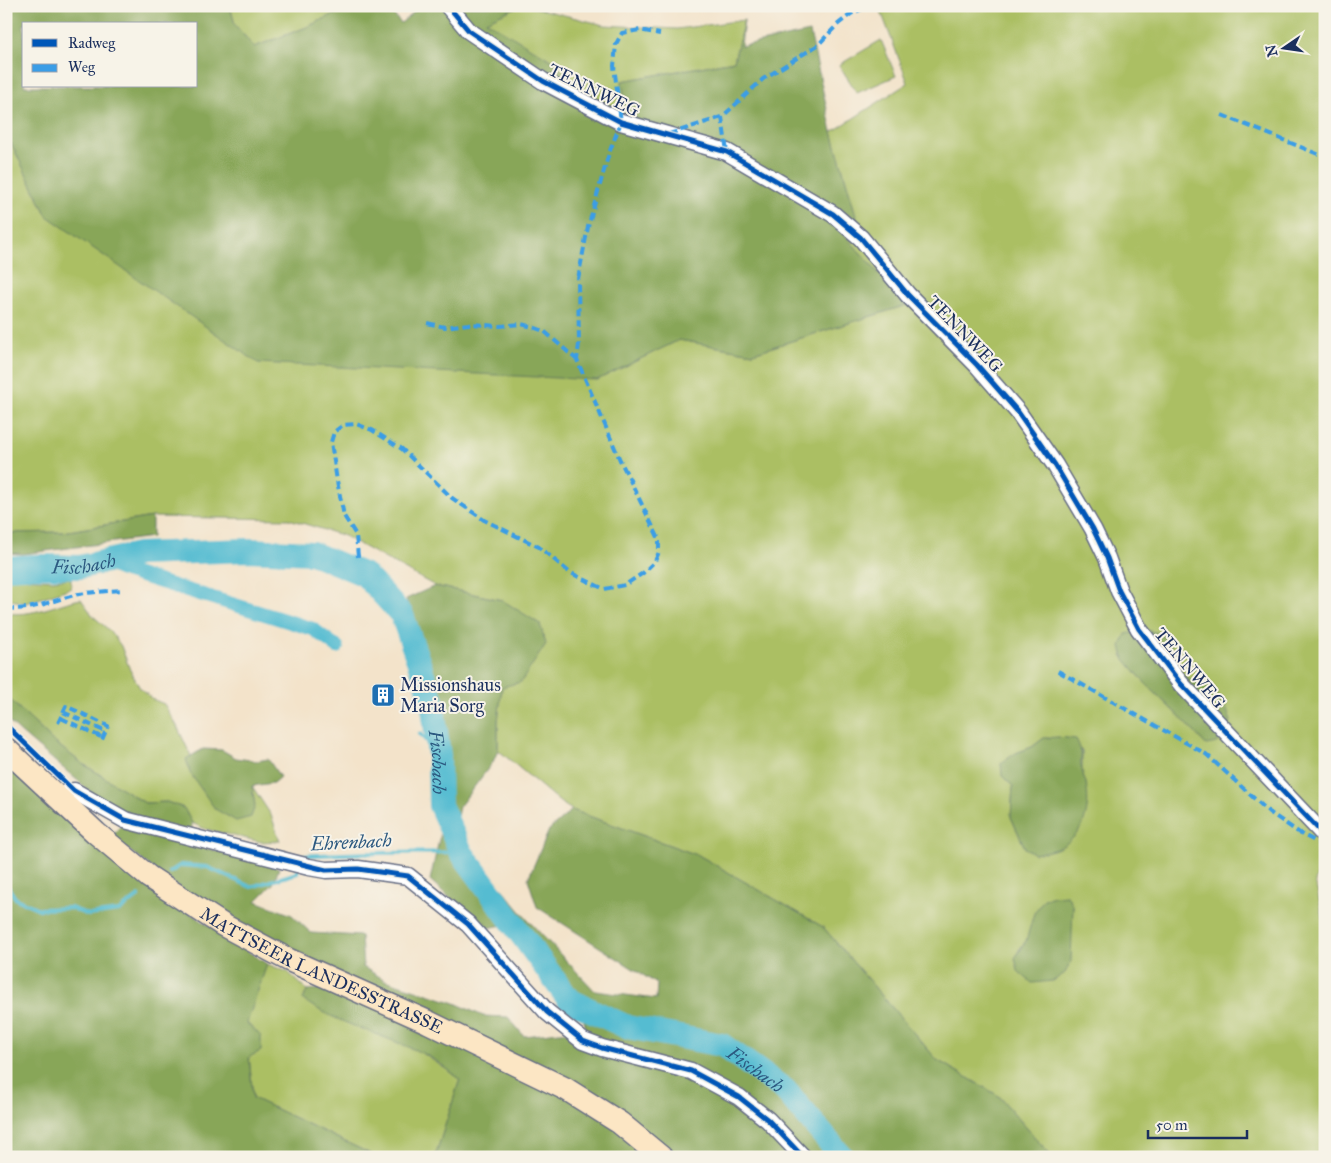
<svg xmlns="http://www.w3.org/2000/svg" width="1331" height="1163" font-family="'IM FELL Great Primer',serif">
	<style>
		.green { fill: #abbf63; stroke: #637760; fill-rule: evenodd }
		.forest { fill: #88a659; stroke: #526a5c; fill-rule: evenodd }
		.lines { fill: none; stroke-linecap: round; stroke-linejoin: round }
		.stream { stroke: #54bcd1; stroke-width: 4 }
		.canal { stroke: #54bcd1; stroke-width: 14 }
		.river { stroke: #54bcd1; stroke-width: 24 }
		.street-casing { stroke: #676e84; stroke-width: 19 }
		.secondary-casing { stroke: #676e84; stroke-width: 25 }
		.street { stroke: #fff; stroke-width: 16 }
		.secondary { stroke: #fce6c4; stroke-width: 22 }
		.quiet { stroke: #3b9de6; stroke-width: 4; stroke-dasharray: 8 4; stroke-linecap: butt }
		.cycleway-casing { stroke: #f7f3e8; stroke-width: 8 }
		.cycleway { stroke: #0057b8; stroke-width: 5 }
		.labels { text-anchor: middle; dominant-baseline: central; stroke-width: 4; stroke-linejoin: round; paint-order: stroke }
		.street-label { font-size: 18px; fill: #1b2f5e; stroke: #f7f3e8 }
		.poi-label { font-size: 18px; fill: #1b2f5e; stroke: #f7f3e8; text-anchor: start }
		.water-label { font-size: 19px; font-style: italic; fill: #2c5980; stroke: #f7f3e8 }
	</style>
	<rect width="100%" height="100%" fill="#f7f3e8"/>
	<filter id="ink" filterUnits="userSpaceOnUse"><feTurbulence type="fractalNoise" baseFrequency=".02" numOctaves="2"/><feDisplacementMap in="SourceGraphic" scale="10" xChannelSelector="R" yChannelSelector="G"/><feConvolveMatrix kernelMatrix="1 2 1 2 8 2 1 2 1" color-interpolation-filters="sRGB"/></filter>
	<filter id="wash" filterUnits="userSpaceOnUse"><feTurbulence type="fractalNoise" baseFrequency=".0096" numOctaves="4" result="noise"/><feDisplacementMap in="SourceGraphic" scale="20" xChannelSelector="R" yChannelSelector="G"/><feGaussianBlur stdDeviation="1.12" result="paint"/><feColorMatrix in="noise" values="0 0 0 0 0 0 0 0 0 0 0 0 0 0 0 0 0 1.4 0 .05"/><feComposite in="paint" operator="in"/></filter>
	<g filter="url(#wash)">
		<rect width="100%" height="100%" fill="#f3e3ca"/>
		<path class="green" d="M230 6H351L307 27 254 47 235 25Z
			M519 6H528L604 25 677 29 744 20 734 61 622 81 627 114 610 121 486 21Z
			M879 6H1325V864L1321 868 1315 881 1325 926V1157H1058L1050 1155 999 1096 937 1060 823 927 700 856 572 810 561 803 498 750V721L502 686V600L435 586 344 536 289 519 152 517 63 532 6 533V133L47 216 597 380 679 340 753 353 907 305 841 231 857 219 832 132 908 83ZM1171 644C1174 685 1200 677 1223 702L1206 745 1187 724 1145 683 1122 655ZM1044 738 1082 751V771L1086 784 1079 830 1070 840 1060 847 1025 848 1011 817 1013 786 1002 776 1016 753 1032 747ZM1073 905 1072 921 1018 951 1026 941Z
			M881 40 896 76 857 93 839 65Z
			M6 577 53 580 71 578V588L26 603 6 599Z
			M81 599 93 616 110 631 121 646 130 670 140 688 152 699 164 704 177 726 191 756 186 759 255 806 252 786 271 815 280 841 261 842 205 829 192 823 183 808 167 802 145 803 83 764 54 742 6 696V613C33 617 55 604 81 599Z
			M267 964 288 972 307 990 303 1000 421 1052 460 1079 435 1157H377L253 1098 246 1023Z"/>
		<path class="forest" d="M6 6H230L235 25 254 47 307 27 351 6H386L401 23 421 6H519L486 21 551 60 610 121 627 114 622 81 734 61 744 20 741 46 810 32 832 132 857 219 841 231 907 305 753 353 679 340 597 380 258 363 47 216 6 133ZM24 24H196V86H24Z
			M152 517V537L23 554 6 553V533L63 532Z
			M435 586 502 600 540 624 546 644 521 682 502 687 498 721V750L493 762 459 807 455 825 467 846 526 918 595 991 656 999 657 984 537 907 528 879 549 830 572 810 700 856 823 927 937 1060 999 1096 1050 1155 1058 1157H435L460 1079C448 1070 435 1059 422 1053 384 1035 337 1024 303 1000L307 990 319 989 337 972 201 904 111 837 122 825C89 785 44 755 6 719V696L54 742 83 764 145 803 167 802 184 808 192 823 191 844 279 868 273 884 256 901 292 915 311 933 361 936 363 967 385 980 455 1003 483 1016 508 1017 524 1036 586 1029 578 993 521 921 484 929 430 880 447 804 446 724 406 599Z
			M1146 630 1159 633 1171 644C1174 691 1206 674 1224 702 1227 708 1228 715 1231 721 1224 739 1226 742 1206 745L1187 724 1145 683 1124 658 1121 646 1126 634Z
			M1058 737 1076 739C1085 756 1079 756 1082 772 1083 776 1085 779 1086 783 1091 809 1085 833 1061 847 1053 851 1043 852 1035 854L1025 848 1011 817 1013 786 1002 776 1001 763 1016 753 1032 747 1044 738Z
			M203 749 222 750 236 758 257 761 268 759 280 777 273 783 252 786 255 806 251 817 236 821 215 809 190 773 186 759Z
			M6 758 137 878 267 964 247 1023 261 1036V1051L249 1057 253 1098 377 1157H6Z
			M1067 895 1073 905 1071 961 1065 973 1053 981 1032 983 1018 971 1015 958 1026 941 1034 913 1044 899 1054 896Z"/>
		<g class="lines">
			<path class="stream" d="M420 734 439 755
				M302 860 303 856C356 852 409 853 461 852
				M170 872 181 865 207 867 251 887 297 873 298 869
				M6 884 16 899 39 909 70 908 89 915 119 911 139 896"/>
			<path class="canal" d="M104 563 122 570 313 629 337 647"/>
			<path class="river" id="s1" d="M6 568 39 566 80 567 139 554 248 550 312 553 365 575 402 615 432 700 439 755 440 805 461 852 569 1000 627 1027 722 1045 785 1090 842 1157"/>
		</g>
	</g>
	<g filter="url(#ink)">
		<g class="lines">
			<g class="street-casing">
				<path id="street" d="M448 6 469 31 543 81 621 122 727 152 833 214 861 238 908 295 977 365 1018 412 1055 465 1093 529 1107 558 1119 591 1139 629 1181 684 1325 836
					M56 796 74 791 125 820 309 867 326 870 358 869 408 876 468 924 547 1012 583 1041 602 1048 691 1071 739 1097 768 1120 803 1157"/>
			</g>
			<g class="secondary-casing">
				<g id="secondary">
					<path id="s2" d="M6 749 96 833 149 877 223 925 289 960 428 1022 566 1089 620 1123 661 1157"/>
				</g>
			</g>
			<use href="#street" class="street"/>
			<use href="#secondary" class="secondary"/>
			<path class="quiet" d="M1222 115 1325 157
				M722 117 727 152
				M669 134 722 117 763 79 818 45 837 25 851 14 869 6
				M427 323 445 327 469 324 500 326 521 324 533 327 544 331 577 360
				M358 557 356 535 344 516 337 481 331 442 334 432 343 425 356 424 372 430 402 449 452 498 484 520 539 547 569 572 604 589 625 585 643 573 655 561 659 552V539L620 460 577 360 579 344 578 279 588 227 609 153 621 122 614 66 616 44 622 33 640 30 660 34
				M6 608C31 612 55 599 79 594 93 592 107 591 122 590
				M1058 671 1206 754 1269 812 1301 834 1325 846
				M63 712 106 732
				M61 718 103 738
				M58 723 66 706 108 726 101 742"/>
			<g class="cycleway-casing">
				<path id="cycleway" d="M448 6 469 31 543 81 621 122 727 152 833 214 861 238 908 295 977 365 1018 412 1055 465 1093 529 1107 558 1119 591 1139 629 1181 684 1325 836
					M6 725 74 791 125 820 326 870 358 869 408 876 468 924 547 1012 583 1041 602 1048 691 1071 739 1097 768 1120 803 1157"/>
			</g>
			<use href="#cycleway" class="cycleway"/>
		</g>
	</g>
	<defs>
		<g id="building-square" transform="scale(1.25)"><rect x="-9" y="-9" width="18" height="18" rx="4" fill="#1f6fb2" stroke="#f7f3e8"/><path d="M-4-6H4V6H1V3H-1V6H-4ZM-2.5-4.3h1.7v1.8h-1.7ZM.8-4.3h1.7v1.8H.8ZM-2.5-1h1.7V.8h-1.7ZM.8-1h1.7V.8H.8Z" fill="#fff"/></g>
	</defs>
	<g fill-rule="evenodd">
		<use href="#building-square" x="383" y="695"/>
	</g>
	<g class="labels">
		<g class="street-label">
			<text transform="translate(594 90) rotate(26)">TENNWEG</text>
			<text transform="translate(965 334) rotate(46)">TENNWEG</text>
			<text transform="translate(1190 668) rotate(50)">TENNWEG</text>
			<text stroke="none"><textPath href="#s2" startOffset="389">MATTSEER LANDESSTRASSE</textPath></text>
		</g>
		<g class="poi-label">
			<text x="400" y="685">Missionshaus<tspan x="400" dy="21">Maria Sorg</tspan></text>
		</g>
		<g class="water-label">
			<text stroke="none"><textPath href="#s1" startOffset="78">Fischach</textPath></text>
			<text stroke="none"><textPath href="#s1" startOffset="572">Fischach</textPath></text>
			<text transform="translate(351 842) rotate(-3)">Ehrenbach</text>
			<text stroke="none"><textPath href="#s1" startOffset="1052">Fischach</textPath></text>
		</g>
	</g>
	<rect width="1331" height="1163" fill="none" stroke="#f7f3e8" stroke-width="25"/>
	<rect x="22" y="22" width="175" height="65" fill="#f7f3e8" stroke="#9fa5b1"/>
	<rect x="32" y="39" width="25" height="8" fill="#0057b8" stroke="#9fa5b1"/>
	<text x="68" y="48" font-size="15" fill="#1b2f5e">Radweg</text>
	<rect x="32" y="64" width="25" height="8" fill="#3b9de6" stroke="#9fa5b1"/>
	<text x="68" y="72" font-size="15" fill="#1b2f5e">Weg</text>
	<g transform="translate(1284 48) rotate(257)" stroke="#f7f3e8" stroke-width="4" paint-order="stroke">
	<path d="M0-4L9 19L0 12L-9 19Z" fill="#1b2f5e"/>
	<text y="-8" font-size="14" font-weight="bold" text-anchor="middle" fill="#1b2f5e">N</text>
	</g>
	<path d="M1148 1130v8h99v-8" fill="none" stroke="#1b2f5e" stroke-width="2.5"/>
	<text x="1156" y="1130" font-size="15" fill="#1b2f5e" stroke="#f7f3e8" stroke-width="4" paint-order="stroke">50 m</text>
</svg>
